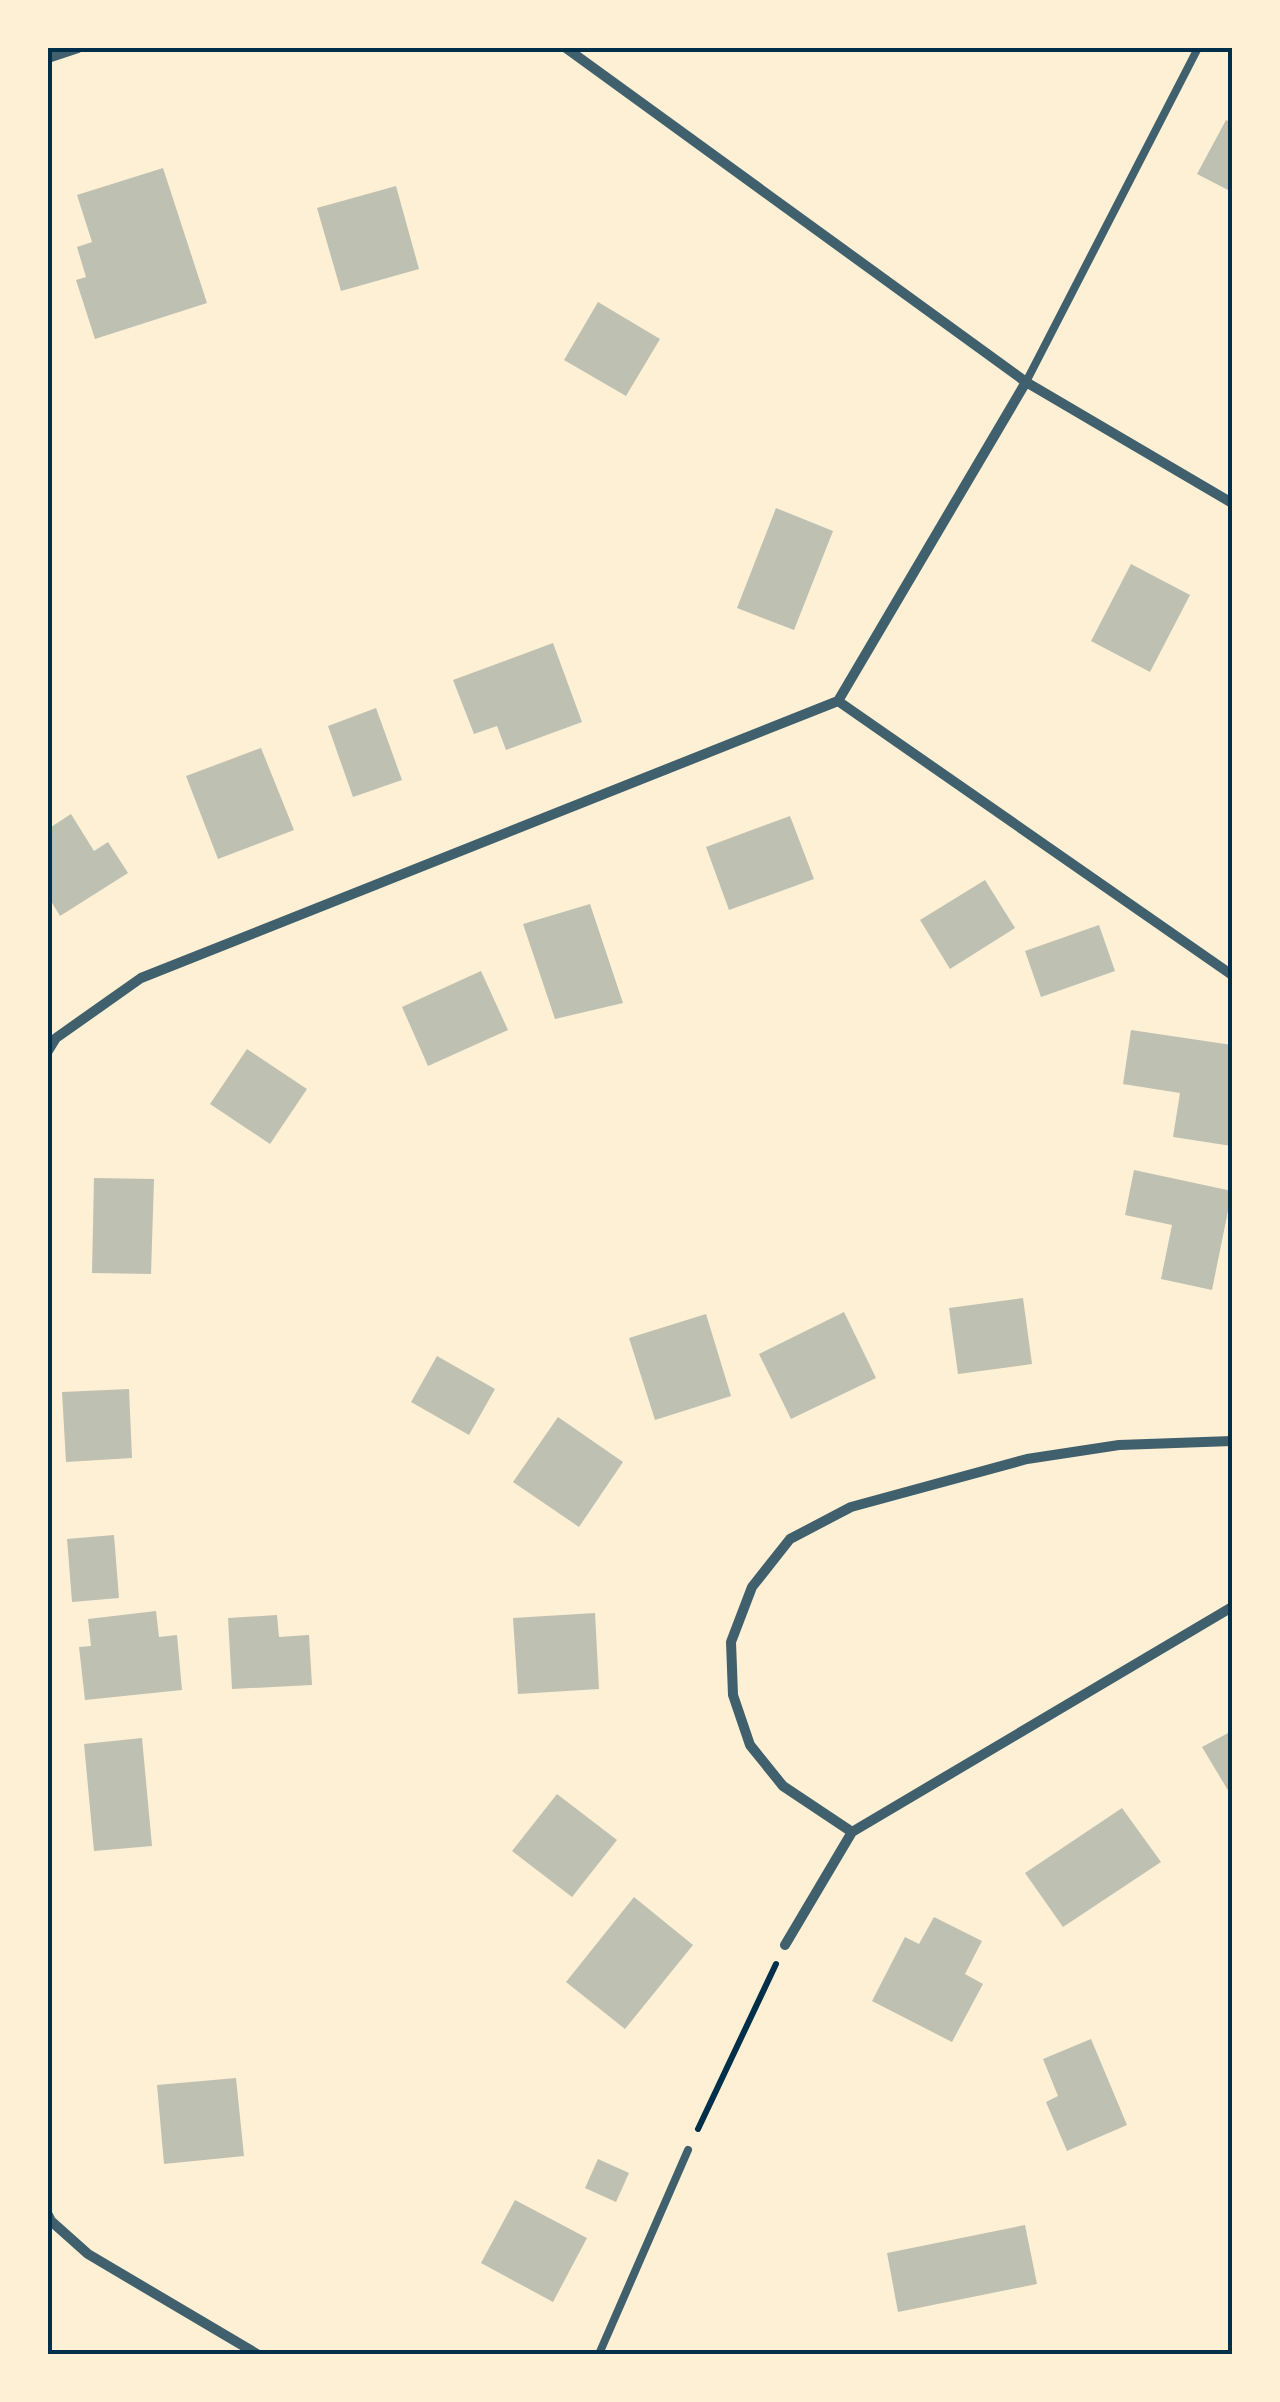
<svg xmlns="http://www.w3.org/2000/svg" width="1280" height="2402" font-family="'Work Sans',sans-serif">
	<style>
		.building { fill: #bec0b2 }
		.lines { fill: none; stroke-linecap: round; stroke-linejoin: round }
		.path { stroke: #003049; stroke-width: 6 }
		.service { stroke: #3f606c; stroke-width: 8 }
		.minor { stroke: #3f606c; stroke-width: 10 }
		.neatline { fill: none; stroke: #003049; stroke-width: 4 }
	</style>
	<rect width="100%" height="100%" fill="#fdf0d5"/>
	<path class="building" d="M1226 120 1232 123V192L1197 174Z
		M163 168 207 303 95 339 76 280 86 277 77 247 92 242 77 195Z
		M396 186 419 269 341 291 317 208Z
		M598 302 660 339 626 396 564 360Z
		M776 508 833 531 794 630 737 608Z
		M1131 564 1190 595 1150 672 1091 641Z
		M553 643 582 722 506 750 497 726 474 734 453 680Z
		M376 708 402 780 353 797 328 726Z
		M261 748 294 830 218 859 186 776Z
		M71 814 94 851 108 842 128 873 60 916 48 896V829Z
		M790 816 814 879 729 910 706 847Z
		M985 880 1015 928 950 969 920 920Z
		M590 904 623 1003 555 1019 523 924Z
		M1099 925 1115 971 1041 997 1025 951Z
		M481 971 508 1030 428 1066 402 1007Z
		M1131 1030 1232 1045V1146L1173 1137 1180 1093 1123 1084Z
		M247 1049 307 1089 270 1144 210 1104Z
		M1134 1170 1232 1191 1212 1290 1161 1279 1172 1225 1125 1215Z
		M94 1178 154 1179 151 1274 92 1273Z
		M1023 1298 1032 1364 958 1374 949 1308Z
		M844 1312 876 1378 791 1419 759 1354Z
		M706 1314 731 1396 655 1420 629 1338Z
		M437 1356 495 1389 469 1435 411 1402Z
		M129 1389 132 1458 66 1462 62 1392Z
		M558 1417 623 1462 579 1527 513 1482Z
		M114 1535 119 1598 72 1602 67 1539Z
		M156 1611 159 1637 177 1635 182 1690 85 1700 79 1647 91 1646 88 1619Z
		M595 1613 599 1689 518 1694 513 1618Z
		M277 1615 279 1637 309 1635 312 1685 232 1689 228 1618Z
		M1232 1731V1797L1202 1747Z
		M142 1738 152 1846 94 1851 84 1744Z
		M557 1794 617 1840 572 1897 512 1851Z
		M1122 1808 1161 1862 1063 1927 1025 1873Z
		M634 1897 693 1945 625 2029 566 1982Z
		M934 1917 982 1941 965 1974 983 1984 952 2042 872 2001 905 1937 919 1944Z
		M1091 2039 1127 2125 1067 2151 1046 2102 1058 2096 1043 2059Z
		M236 2078 244 2156 164 2164 157 2085Z
		M598 2159 629 2173 616 2202 585 2188Z
		M515 2200 587 2238 553 2302 481 2263Z
		M1025 2225 1037 2284 898 2312 887 2253Z"/>
	<g class="lines">
		<path class="path" d="M698 2129 776 1964"/>
		<path class="service" d="M1026 382 1198 48
			M599 2354 688 2150"/>
		<path class="minor" d="M566 48 1026 382 1232 503
			M48 58 78 48
			M838 701 1026 382
			M48 1051 56 1038 141 978 838 701 1232 975
			M1232 1441 1119 1445 1027 1459 851 1507 790 1539 752 1587 731 1642 733 1695 750 1745 783 1786 852 1832 1232 1607
			M785 1945 852 1832
			M48 2215 51 2221 88 2254 257 2354"/>
	</g>
	<rect width="1280" height="2402" fill="none" stroke="#fdf0d5" stroke-width="100"/>
	<rect x="50" y="50" width="1180" height="2302" class="neatline"/>
</svg>
